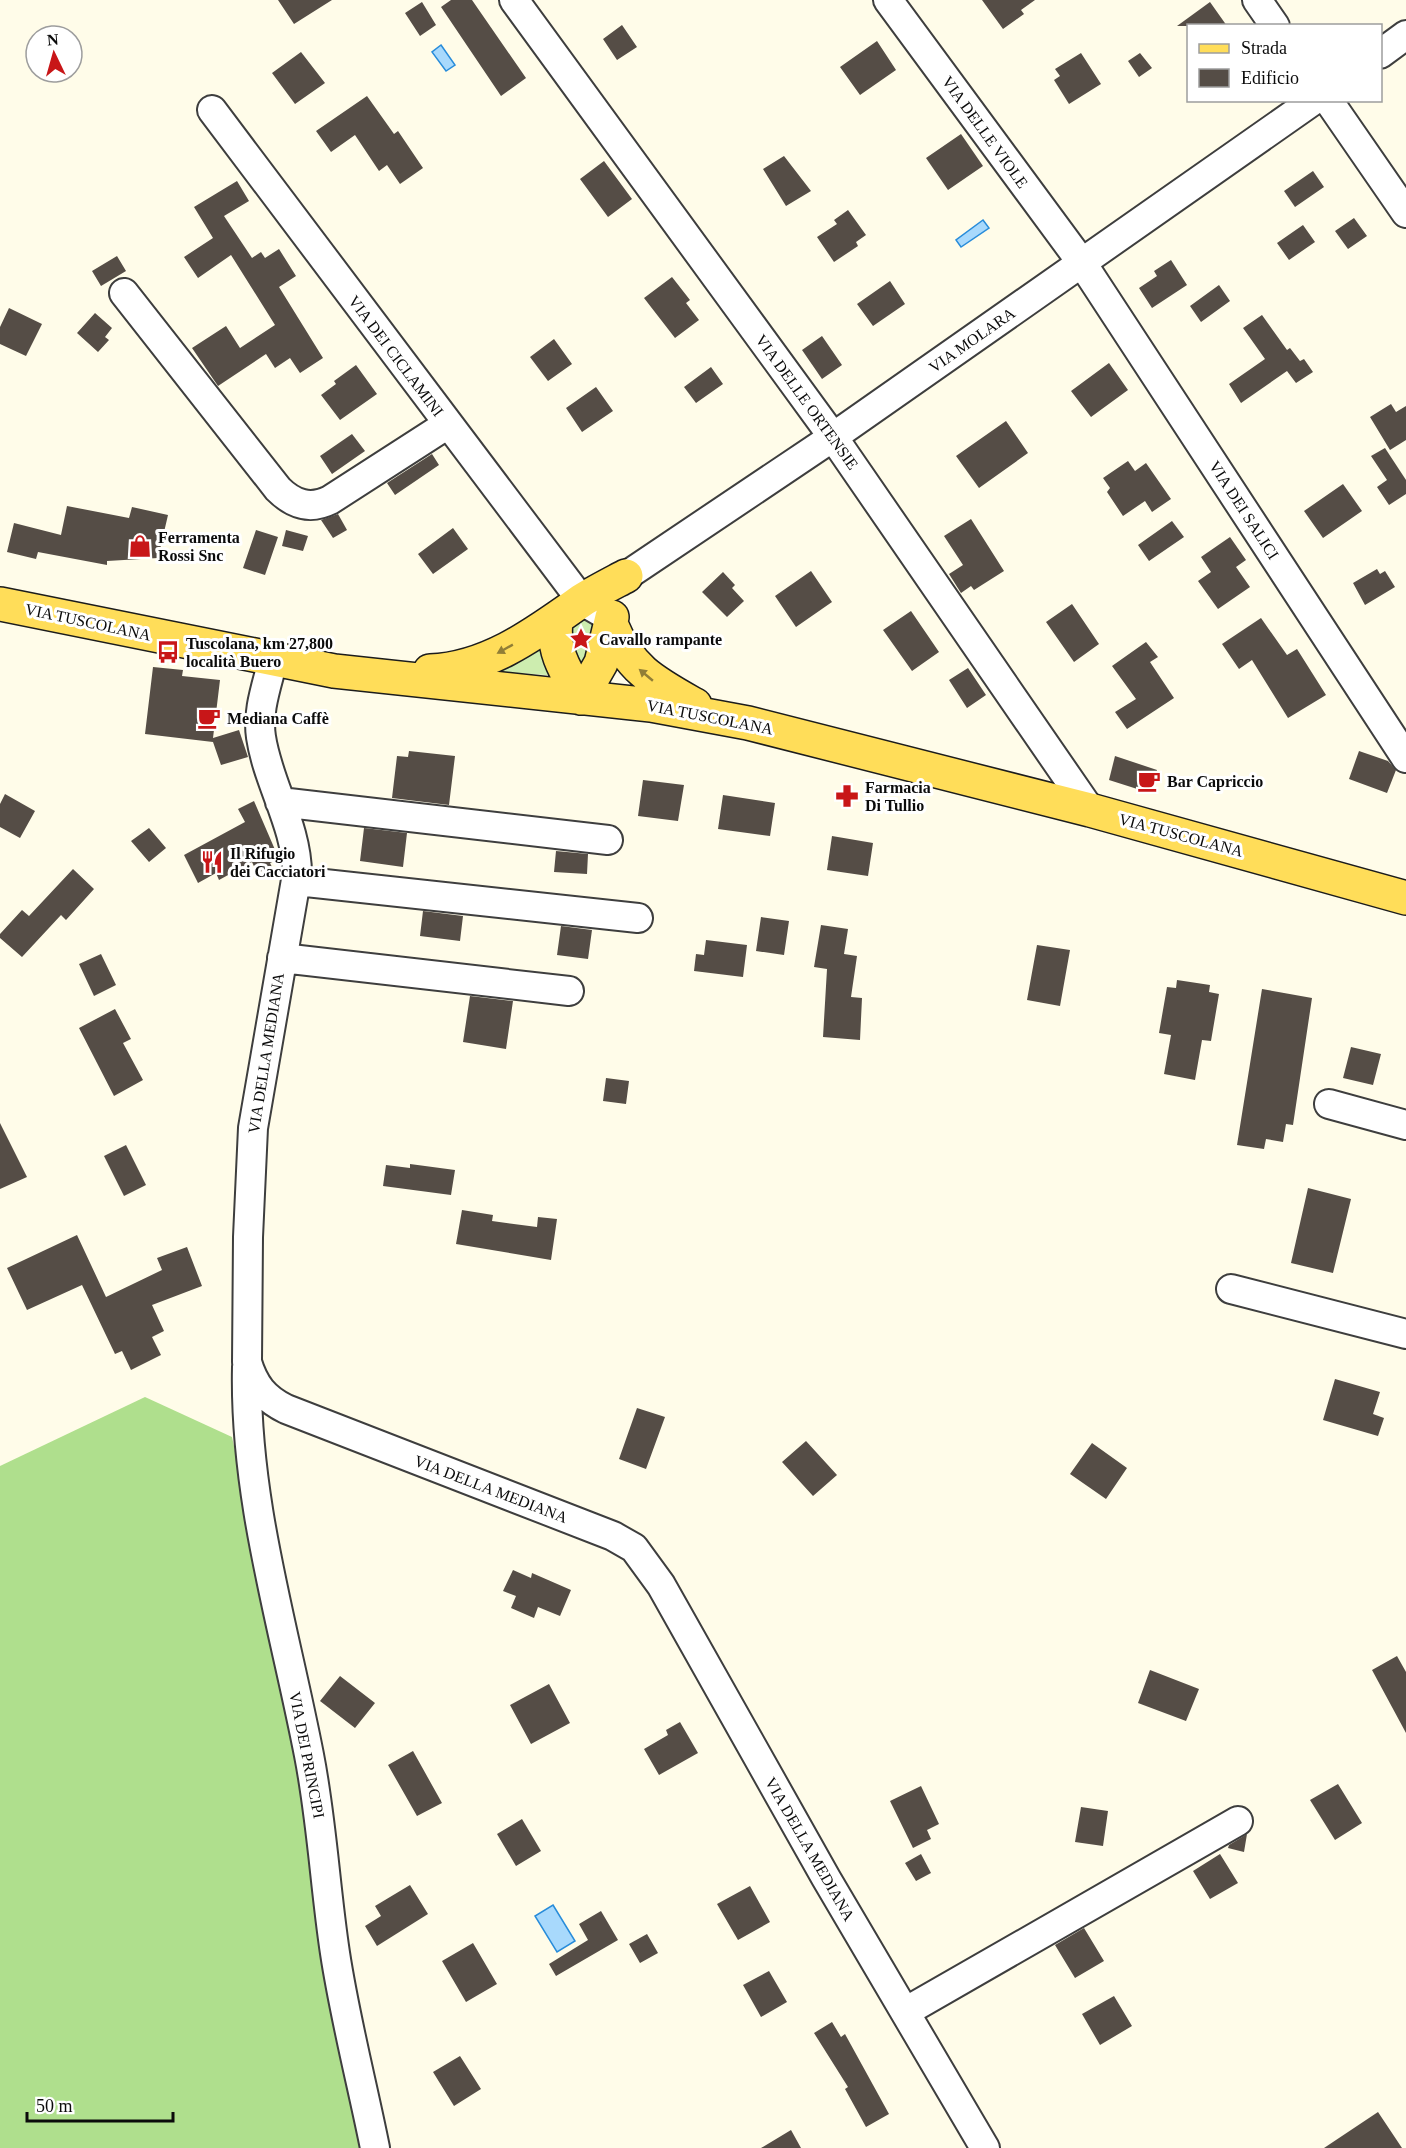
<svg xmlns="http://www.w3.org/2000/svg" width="1406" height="2148" font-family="'Times New Roman',serif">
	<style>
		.green { fill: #cdedaf }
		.forest { fill: #afdf8d }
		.water { fill: #a8d9fc; stroke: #288cda; stroke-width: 1.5 }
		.building { fill: #554d46 }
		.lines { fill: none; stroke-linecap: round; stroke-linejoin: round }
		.minor-casing { stroke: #3e3e3e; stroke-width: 32 }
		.major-casing { stroke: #1c1c1c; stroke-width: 36 }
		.minor { stroke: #fff; stroke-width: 28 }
		.major { stroke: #ffdd59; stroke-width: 33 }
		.oneway { fill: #917e36 }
		.labels { text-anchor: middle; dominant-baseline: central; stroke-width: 6; stroke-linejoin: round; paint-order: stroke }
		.street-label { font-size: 16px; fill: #0b0b0b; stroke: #fff }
		.poi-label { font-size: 16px; font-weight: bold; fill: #0b0b0b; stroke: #fff; text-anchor: start }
	</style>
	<rect width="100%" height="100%" fill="#fffce9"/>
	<path class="green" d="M590 612 602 625 581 676 570 664V621Z
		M545 637 560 676 489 671Z"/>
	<path class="forest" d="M145 1397 232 1437 384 2148H0V1466Z"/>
	<path class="water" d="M441 45 455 65 446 71 432 52Z
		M983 220 989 228 961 247 956 240Z
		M553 1905 575 1941 557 1952 535 1916Z"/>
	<path class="building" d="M278 0H332L294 24Z
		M451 0H472L526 78 501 96 441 7Z
		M982 0H1035L1021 10 1024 14 1003 29Z
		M422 2 436 25 420 36 405 13Z
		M1210 2 1227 26H1177Z
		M622 25 637 47 617 60 603 39Z
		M877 41 896 70 860 95 840 67Z
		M301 52 325 83 295 104 272 73Z
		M1081 53 1101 84 1069 104 1054 80 1060 76 1055 69Z
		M1140 53 1152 68 1139 77 1128 61Z
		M367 96 394 134 398 131 423 168 400 184 387 165 379 171 355 135 331 152 316 131Z
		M961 134 983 166 948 190 926 158Z
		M784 156 811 191 786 206 763 169Z
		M604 161 632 199 608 217 580 179Z
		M1313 171 1324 187 1295 207 1284 191Z
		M237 181 249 201 224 216 252 258 261 252 265 258 279 249 296 276 279 287 323 358 300 373 290 358 275 368 266 354 218 386 192 348 226 326 240 348 275 325 231 255 198 278 184 257 213 238 194 207Z
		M848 210 866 235 856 242 858 246 834 262 817 237 837 224 834 220Z
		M1354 218 1367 236 1348 249 1335 231Z
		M1303 225 1315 242 1289 260 1277 243Z
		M117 256 126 271 101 286 92 271Z
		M1171 260 1187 285 1152 308 1139 288 1157 276 1154 271Z
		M672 277 690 300 686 303 699 320 675 338 644 298Z
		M890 281 905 304 873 326 857 304Z
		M1219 285 1230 301 1201 322 1190 306Z
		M9 308 42 324 26 356 0 344V327Z
		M95 313 112 328 105 337 109 340 98 352 77 333Z
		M1262 315 1287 350 1290 348 1300 361 1304 359 1313 372 1296 383 1287 371 1241 403 1229 384 1265 359 1243 328Z
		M822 336 842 365 822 379 802 350Z
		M554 339 572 364 548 381 530 357Z
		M1109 363 1128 390 1091 417 1071 391Z
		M356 365 377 394 340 420 321 395 336 384 334 381Z
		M711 367 723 384 696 403 684 387Z
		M596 387 613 411 582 432 566 408Z
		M1391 404 1396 412 1406 406V440L1390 450 1370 417Z
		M1006 421 1028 453 979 488 956 456Z
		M352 434 365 451 332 474 320 456Z
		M1385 448 1406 480V494L1389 505 1377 487 1387 480 1371 456Z
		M432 454 439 465 395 495 387 483Z
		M1128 461 1135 471 1146 463 1171 499 1152 512 1145 501 1123 516 1107 492 1110 488 1103 478Z
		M1343 484 1362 511 1323 538 1304 511Z
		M67 506 129 518 132 507 168 515 158 558 107 561V565L38 552 36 559 7 552 14 523 61 535Z
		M338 514 347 530 333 538 321 520Z
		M971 519 1004 571 974 590 971 586 961 593 949 574 963 565 944 536Z
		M1172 521 1184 537 1149 561 1138 545Z
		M453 528 468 549 433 574 418 554Z
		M256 530 278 537 265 575 243 568Z
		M286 530 308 536 303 551 282 546Z
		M1230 537 1246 560 1236 567 1250 587 1218 609 1198 581 1211 572 1201 557Z
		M1377 569 1380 574 1385 571 1395 587 1365 605 1353 583Z
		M811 571 832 602 796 627 775 596Z
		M723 572 735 585 732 588 744 601 727 617 702 592Z
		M1072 604 1099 644 1074 662 1046 622Z
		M911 611 939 652 912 671 883 630Z
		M1261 618 1287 655 1297 649 1326 695 1288 718 1252 660 1239 669 1222 644Z
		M1146 642 1158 657 1150 662 1174 698 1127 729 1115 712 1136 699 1112 666Z
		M153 667 183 670 182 676 220 680 213 738 239 730 248 757 221 765 213 742 145 734Z
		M968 668 986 695 967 708 949 680Z
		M409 751 455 756 449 805 392 798 397 756 408 757Z
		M1359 751 1388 761 1396 770 1387 793 1349 779Z
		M1115 756 1157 770 1153 794 1109 780Z
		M643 780 684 785 678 821 638 816Z
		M5 794 35 811 20 838 0 827V804Z
		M723 795 775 803 770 836 718 829Z
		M254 801 279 859 270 863 272 867 257 873 252 862 219 880 216 873 198 883 184 855 245 822 238 809Z
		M149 828 166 848 149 862 131 841Z
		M364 828 407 833 403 867 360 861Z
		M832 836 873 843 868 876 827 870Z
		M556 851 588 854 587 874 554 872Z
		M73 869 94 889 66 920 61 915 22 957 0 938V934L22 910 29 916Z
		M423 911 463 916 460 941 420 936Z
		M761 917 789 921 784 955 756 951Z
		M821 925 848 929 844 954 857 956 851 997 862 998 860 1040 823 1037 827 969 814 967Z
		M561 926 592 930 588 959 557 955Z
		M706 940 747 945 743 977 694 971 696 954 704 955Z
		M1037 945 1070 950 1060 1006 1027 1000Z
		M101 954 116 985 94 996 79 964Z
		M1177 980 1210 985 1209 992 1219 994 1211 1041 1202 1040 1195 1080 1164 1074 1171 1035 1159 1033 1167 987 1176 988Z
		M1262 989 1312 998 1293 1125 1286 1124 1283 1142 1266 1139 1264 1149 1237 1145Z
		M470 996 513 1001 506 1049 463 1042Z
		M115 1009 131 1039 123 1043 143 1080 114 1096 79 1028Z
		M1351 1047 1381 1054 1373 1085 1343 1078Z
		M606 1078 629 1081 626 1104 603 1101Z
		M0 1123 27 1177 0 1189Z
		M126 1145 146 1185 124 1196 104 1156Z
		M410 1164 455 1170 451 1195 383 1186 386 1165 410 1168Z
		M1308 1188 1351 1199 1333 1273 1291 1263Z
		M462 1210 493 1215 492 1221 537 1227 538 1217 557 1219 551 1260 456 1244Z
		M77 1235 106 1297 162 1270 157 1258 187 1247 202 1286 152 1305 164 1331 152 1337 161 1355 131 1370 122 1351 115 1354 82 1285 27 1310 7 1268Z
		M1335 1379 1380 1392 1373 1414 1384 1418 1378 1436 1323 1420Z
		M637 1408 665 1417 646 1469 619 1459Z
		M806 1441 837 1475 813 1496 782 1462Z
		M1092 1443 1127 1468 1106 1499 1070 1474Z
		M513 1570 531 1578 532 1573 571 1590 560 1616 538 1607 534 1618 511 1608 516 1596 503 1591Z
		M1397 1656 1406 1672V1733L1372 1670Z
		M1150 1670 1199 1689 1186 1721 1138 1703Z
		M340 1676 375 1703 355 1728 320 1701Z
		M549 1684 570 1723 531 1744 510 1705Z
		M680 1722 698 1753 659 1775 644 1749 668 1735 666 1730Z
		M413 1751 442 1803 417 1816 388 1765Z
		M1338 1784 1362 1823 1335 1840 1310 1800Z
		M921 1786 939 1824 927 1830 931 1839 913 1848 890 1801Z
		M1081 1807 1108 1811 1103 1846 1075 1842Z
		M522 1819 541 1851 516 1866 497 1834Z
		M1247 1834 1244 1852 1228 1848 1229 1845Z
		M921 1854 931 1873 916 1881 905 1863Z
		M1220 1854 1238 1883 1210 1899 1193 1871Z
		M410 1885 428 1914 377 1946 365 1926 381 1916 375 1906Z
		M750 1886 770 1922 738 1940 717 1904Z
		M601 1911 618 1940 556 1976 549 1964 588 1940 579 1924Z
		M1084 1928 1104 1961 1075 1978 1055 1945Z
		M647 1934 658 1953 640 1963 629 1944Z
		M473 1943 497 1984 466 2002 442 1961Z
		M769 1971 787 2002 761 2017 743 1985Z
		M1114 1996 1132 2026 1100 2045 1082 2014Z
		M832 2022 841 2037 845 2034 889 2114 866 2127 845 2089 848 2087 814 2033Z
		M460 2056 481 2089 454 2106 433 2072Z
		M1378 2112 1402 2148H1324Z
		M791 2130 801 2148H761Z"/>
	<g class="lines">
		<g class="minor-casing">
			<path id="minor" d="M514 0 833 437 1090 810
				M888 0 1082 263 1406 758
				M1257 0 1275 26
				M1380 54 1406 35
				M1328 100 1406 213
				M212 110 582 601 601 612
				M124 293 278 489C293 504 310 510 330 500L448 424
				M626 576 833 437 1314 100
				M273 660C267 685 257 711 261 737 268 784 297 826 297 874L253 1128 248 1237 247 1362C254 1385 264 1398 286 1409L613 1536 634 1548 661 1585 826 1878 985 2148
				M280 802 608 840
				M297 881 638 918
				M282 958 569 991
				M1329 1104 1406 1125
				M1231 1289 1406 1334
				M247 1367C244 1499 284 1626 309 1755 322 1821 325 1887 335 1953 345 2019 362 2083 375 2148
				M905 2012 1238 1821"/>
		</g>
		<g class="major-casing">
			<path id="major" d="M0 604 334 671 651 705 748 723 1090 810 1406 898
				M556 621C552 652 566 672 581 698
				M611 624C629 669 654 682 695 705
				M430 671C488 669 536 633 581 601 595 592 611 584 626 576
				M581 698 601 663 612 617"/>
		</g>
		<use href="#minor" class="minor"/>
		<use href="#major" class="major"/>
	</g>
	<defs><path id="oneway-solid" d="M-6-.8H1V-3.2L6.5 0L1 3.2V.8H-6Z" transform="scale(1.5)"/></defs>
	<g class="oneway">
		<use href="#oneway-solid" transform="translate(505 649) rotate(151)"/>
		<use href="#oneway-solid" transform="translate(646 675) rotate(-140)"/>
	</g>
	<defs>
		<g id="shop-bare" transform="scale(1.8)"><path d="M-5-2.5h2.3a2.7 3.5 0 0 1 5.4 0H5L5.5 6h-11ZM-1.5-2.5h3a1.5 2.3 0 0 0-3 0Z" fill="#c81618" stroke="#fff" stroke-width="2.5" paint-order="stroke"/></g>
		<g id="sight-bare" transform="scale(1.8)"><path d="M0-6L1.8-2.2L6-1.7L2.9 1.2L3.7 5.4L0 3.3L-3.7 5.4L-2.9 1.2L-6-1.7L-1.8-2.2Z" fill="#c81618" stroke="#fff" stroke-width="2.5" paint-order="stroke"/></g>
		<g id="bus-bare" transform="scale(1.8)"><path d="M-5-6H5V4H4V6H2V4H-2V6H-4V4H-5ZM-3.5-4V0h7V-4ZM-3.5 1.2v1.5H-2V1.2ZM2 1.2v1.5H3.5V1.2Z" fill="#c81618" stroke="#fff" stroke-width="2.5" paint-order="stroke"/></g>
		<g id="cafe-bare" transform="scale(1.8)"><path d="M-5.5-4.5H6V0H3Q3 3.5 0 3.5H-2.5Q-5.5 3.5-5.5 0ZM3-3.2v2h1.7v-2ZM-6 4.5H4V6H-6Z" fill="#c81618" stroke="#fff" stroke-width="2.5" paint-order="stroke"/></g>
		<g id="pharmacy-bare" transform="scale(1.8)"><path d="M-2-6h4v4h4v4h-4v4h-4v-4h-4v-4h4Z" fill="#c81618" stroke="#fff" stroke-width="2.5" paint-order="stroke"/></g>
		<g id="restaurant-bare" transform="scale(1.8)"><path d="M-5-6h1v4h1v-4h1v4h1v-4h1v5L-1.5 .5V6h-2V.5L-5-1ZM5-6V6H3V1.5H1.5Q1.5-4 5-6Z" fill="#c81618" stroke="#fff" stroke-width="2.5" paint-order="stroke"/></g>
	</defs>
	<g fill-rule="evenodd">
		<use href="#shop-bare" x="140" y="546"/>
		<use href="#sight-bare" x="581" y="639"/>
		<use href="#bus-bare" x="168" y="652"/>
		<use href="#cafe-bare" x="209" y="718"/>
		<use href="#cafe-bare" x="1149" y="781"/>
		<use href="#pharmacy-bare" x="847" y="796"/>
		<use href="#restaurant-bare" x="212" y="862"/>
	</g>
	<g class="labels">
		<g class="street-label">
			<text transform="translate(985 132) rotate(54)">VIA DELLE VIOLE</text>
			<text transform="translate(972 340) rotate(-35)">VIA MOLARA</text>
			<text transform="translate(396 356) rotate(53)">VIA DEI CICLAMINI</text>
			<text transform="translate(807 402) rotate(54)">VIA DELLE ORTENSIE</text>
			<text transform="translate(1244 510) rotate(57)">VIA DEI SALICI</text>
			<text transform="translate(88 622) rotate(12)">VIA TUSCOLANA</text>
			<text transform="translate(710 717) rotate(11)">VIA TUSCOLANA</text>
			<text transform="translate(1181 835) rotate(15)">VIA TUSCOLANA</text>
			<text transform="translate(266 1053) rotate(-81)">VIA DELLA MEDIANA</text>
			<text transform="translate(491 1489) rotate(21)">VIA DELLA MEDIANA</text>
			<text transform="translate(307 1755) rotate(79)">VIA DEI PRINCIPI</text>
			<text transform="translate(810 1849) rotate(60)">VIA DELLA MEDIANA</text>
		</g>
		<g class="poi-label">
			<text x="158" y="537">Ferramenta<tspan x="158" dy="18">Rossi Snc</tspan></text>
			<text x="599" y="639">Cavallo rampante</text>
			<text x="186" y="643">Tuscolana, km 27,800<tspan x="186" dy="18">località Buero</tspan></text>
			<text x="227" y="718">Mediana Caffè</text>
			<text x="1167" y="781">Bar Capriccio</text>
			<text x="865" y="787">Farmacia<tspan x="865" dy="18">Di Tullio</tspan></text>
			<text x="230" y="853">Il Rifugio<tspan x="230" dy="18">dei Cacciatori</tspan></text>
		</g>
	</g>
	<rect x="1187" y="24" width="195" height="78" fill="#ffffff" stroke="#9d9d9d" stroke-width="1.5"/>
	<rect x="1199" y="44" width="30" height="9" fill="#ffdd59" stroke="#9d9d9d" stroke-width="1.5"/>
	<text x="1241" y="54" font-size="18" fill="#0b0b0b">Strada</text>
	<rect x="1199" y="69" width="30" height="18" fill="#554d46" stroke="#9d9d9d" stroke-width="1.5"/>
	<text x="1241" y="84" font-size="18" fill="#0b0b0b">Edificio</text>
	<g transform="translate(54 54) rotate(355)"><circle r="28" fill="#ffffff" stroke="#9d9d9d" stroke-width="1.5"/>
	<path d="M0-4.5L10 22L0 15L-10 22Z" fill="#c81618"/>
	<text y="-9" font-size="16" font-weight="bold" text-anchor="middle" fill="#0b0b0b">N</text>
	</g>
	<path d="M27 2112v9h146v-9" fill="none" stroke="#0b0b0b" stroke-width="3"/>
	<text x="36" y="2112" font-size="18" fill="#0b0b0b" stroke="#ffffff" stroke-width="4.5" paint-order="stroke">50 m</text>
</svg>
